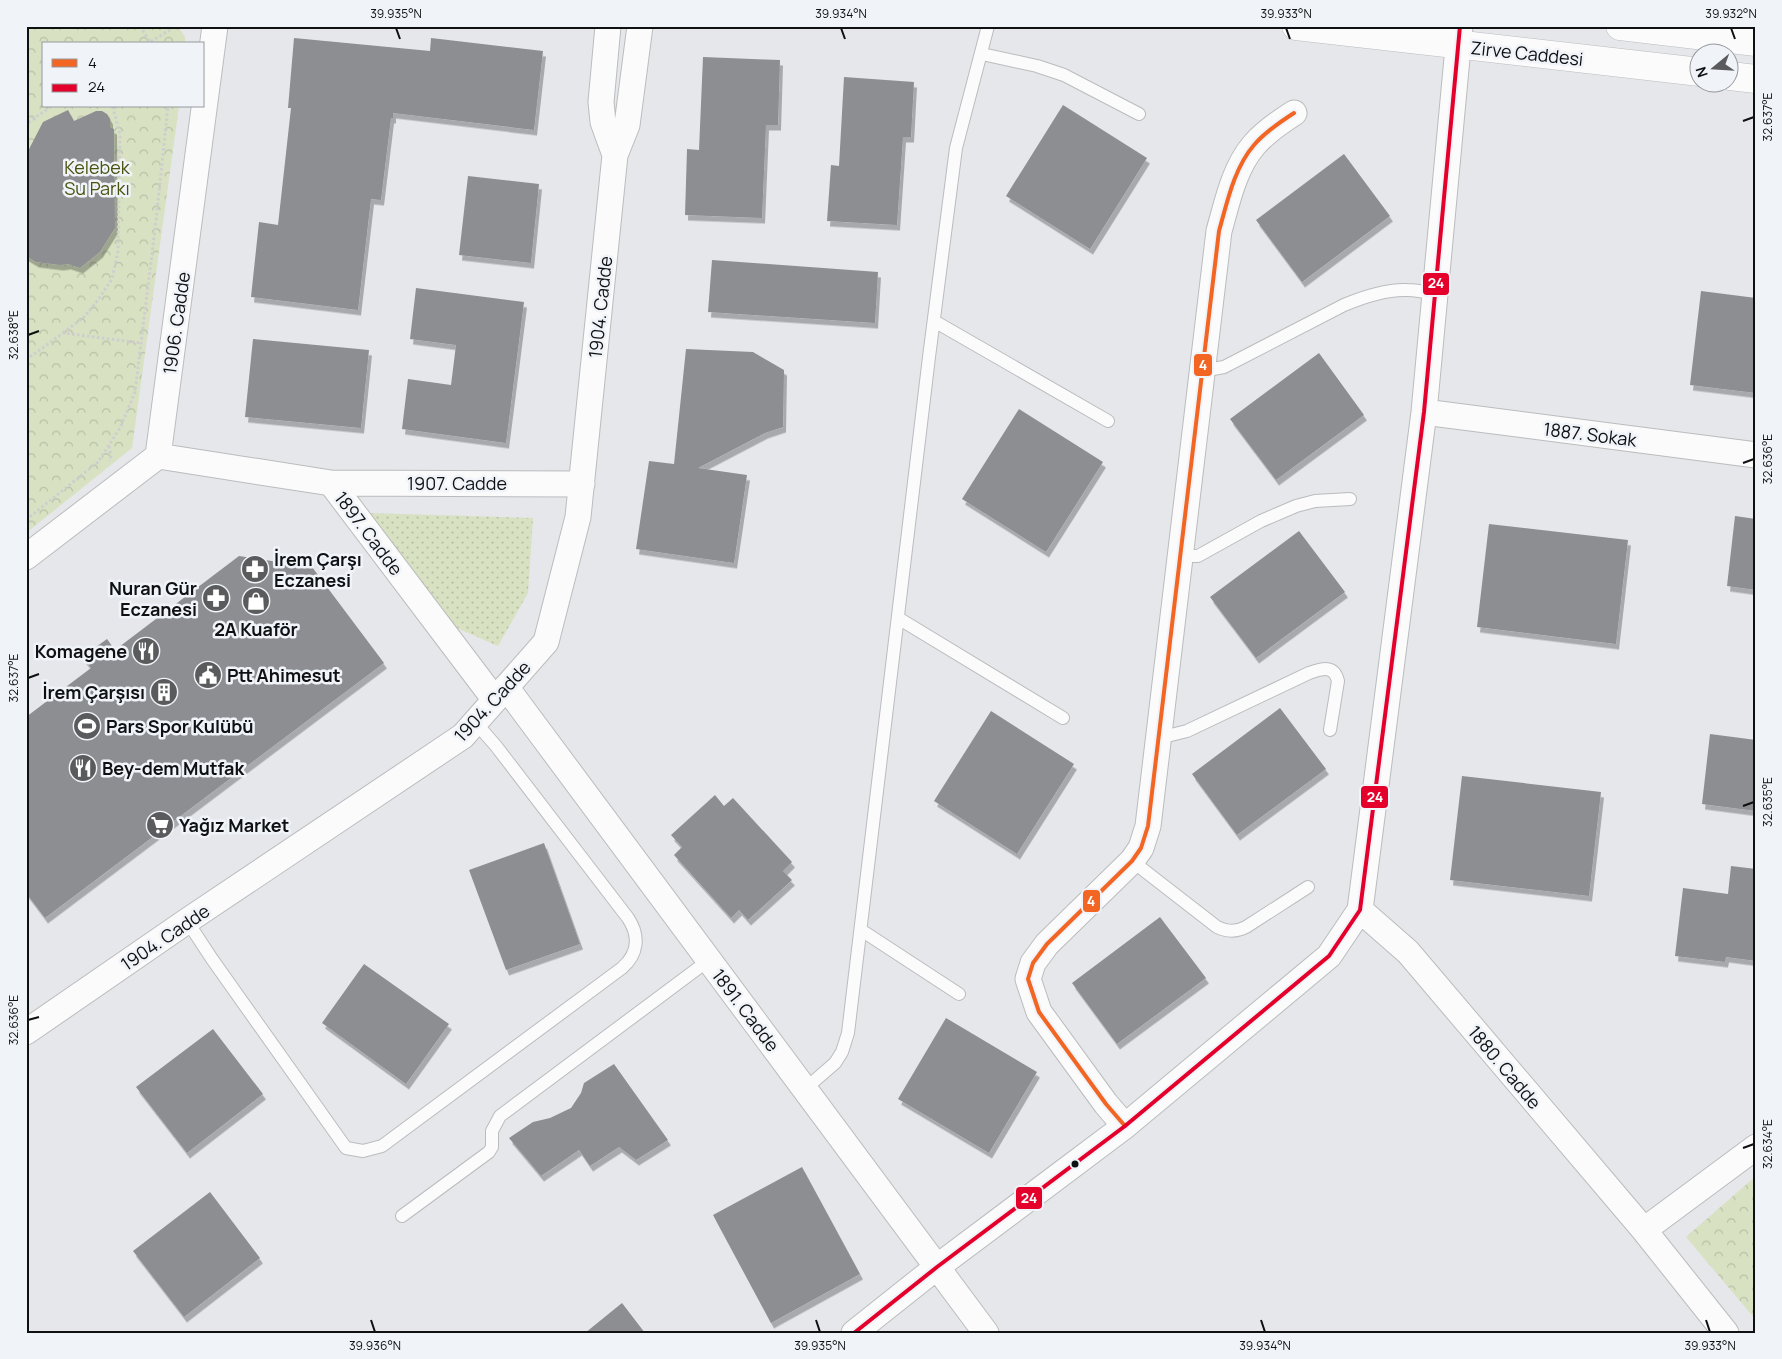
<svg xmlns="http://www.w3.org/2000/svg" width="1782" height="1359" font-family="Manrope,sans-serif">
	<style>
		.grass { fill: url(#grass-dots) }
		.park { fill: url(#park-crowns) }
		.building { fill: #8d8e91; filter: url(#shadow) }
		.lines { fill: none; stroke-linecap: round; stroke-linejoin: round }
		.lane-casing { stroke: #babcbd; stroke-width: 14 }
		.street-casing { stroke: #babcbd; stroke-width: 27 }
		.secondary-casing { stroke: #babcbd; stroke-width: 29 }
		.path { stroke: #cececf; stroke-width: 3; stroke-dasharray: 2.5 2.5; stroke-linecap: butt }
		.lane { stroke: #fbfbfc; stroke-width: 12 }
		.street { stroke: #fbfbfc; stroke-width: 25 }
		.secondary { stroke: #fbfbfc; stroke-width: 28 }
		.bus-1-casing { stroke: #f0f4f9; stroke-width: 8 }
		.bus-2-casing { stroke: #f0f4f9; stroke-width: 8 }
		.bus-1 { stroke: #f26522; stroke-width: 4 }
		.bus-2 { stroke: #e4002b; stroke-width: 4 }
		.ticks { fill: none; stroke: #0f1011; stroke-width: 2 }
		.bus-dot { fill: #0f1011; stroke: #f0f4f9; stroke-width: 2 }
		.labels { text-anchor: middle; dominant-baseline: central; stroke-width: 5; stroke-linejoin: round; paint-order: stroke }
		.street-label { font-size: 18px; fill: #0f1011; stroke: #f0f4f9 }
		.park-label { font-size: 18px; fill: #48530f; stroke: #f0f4f9 }
		.poi-label { font-size: 18px; font-weight: bold; fill: #0f1011; stroke: #f0f4f9; text-anchor: start }
		.line-badge { stroke: #f0f4f9; stroke-width: 2 }
		.badge-label { font-size: 14px; text-anchor: middle; font-weight: bold; fill: #fff }
		.neatline { fill: none; stroke: #0f1011; stroke-width: 2 }
		.ticks-label { font-size: 12px; text-anchor: middle; fill: #0f1011 }
	</style>
	<defs>
		<pattern id="grass-dots" width="8" height="8" patternUnits="userSpaceOnUse" patternTransform="scale(1.25)"><rect width="8" height="8" fill="#d8e1c2"/><path d="M2 2h.1M6 6h.1" fill="none" stroke="#b8c0a6" stroke-width="1.8" stroke-linecap="round"/></pattern>
		<pattern id="park-crowns" width="20" height="18" patternUnits="userSpaceOnUse" patternTransform="scale(1.25)"><rect width="20" height="18" fill="#d8e1c2"/><path d="M2 6a3 3 0 1 1 6 0M12 15a3 3 0 1 1 6 0" fill="none" stroke="#b8c0a6"/></pattern>
		<filter id="shadow"><feDropShadow dx="3" dy="5.5" stdDeviation="0" flood-color="#0004"/></filter>
	</defs>
	<rect width="100%" height="100%" fill="#e5e7ea"/>
	<path class="grass" d="M368 513 533 518 528 593 498 646 457 628 370 526Z"/>
	<path class="park" d="M26 26H178L185 37V44H44V106H179L132 448 26 533Z
		M1756 1176V1320L1686 1237Z"/>
	<path class="building" d="M294 38 430 51 431 38 543 51 534 130 393 113V118H391L381 200 371 199 358 310 251 297 259 222 278 225 291 108H288Z
		M703 57 780 60 778 125H766L762 218 685 215 687 149 699 150Z
		M844 77 914 82 911 137H903L897 225 827 221 831 165 839 166Z
		M1063 105 1147 158 1090 249 1006 196Z
		M68 110 74 121 96 111H102L107 114 110 119V127L114 129 115 228 100 252 80 268 68 264 60 265 36 262 26 256V155L43 122Z
		M1344 154 1390 216 1302 282 1256 220Z
		M468 176 539 184 531 263 459 255Z
		M712 260 878 272 875 323 708 312Z
		M416 288 524 302 506 443 402 429 408 379 451 385 456 345 410 339Z
		M1701 291 1756 298V393L1690 385Z
		M253 339 369 350 361 428 245 417Z
		M686 349 753 352 784 370 783 427 765 433 698 468 747 475 734 563 636 549 649 461 674 464Z
		M1319 353 1364 415 1276 480 1230 419Z
		M1019 409 1103 462 1046 552 962 499Z
		M1735 516 1756 519V590L1727 586Z
		M1489 524 1628 540 1616 644 1477 627Z
		M1299 531 1345 592 1256 658 1210 597Z
		M239 556 312 567 384 663 45 918 26 893V717L91 668 82 657 107 639 115 650Z
		M1280 708 1326 769 1237 835 1192 774Z
		M991 711 1074 764 1017 854 934 801Z
		M1710 734 1756 740V811L1702 804Z
		M1462 776 1601 792 1589 896 1450 880Z
		M715 795 724 806 733 798 792 862 783 871 792 880 748 920 739 910 731 918 674 855 682 847 671 835Z
		M544 843 580 944 506 970 469 870Z
		M1731 866 1756 869V961L1726 957 1725 962 1675 956 1683 888 1728 894Z
		M1160 917 1206 978 1117 1044 1072 983Z
		M364 964 449 1024 406 1084 322 1023Z
		M946 1018 1037 1072 989 1153 898 1099Z
		M213 1029 263 1094 187 1153 136 1087Z
		M614 1064 668 1140 636 1160 619 1147 590 1166 579 1150 541 1176 509 1138 533 1122 550 1118 571 1108 581 1093 584 1083Z
		M802 1167 860 1274 771 1323 713 1215Z
		M210 1192 260 1258 184 1317 133 1251Z
		M622 1303 645 1333H585Z"/>
	<g class="lines">
		<g class="lane-casing">
			<path id="lane" d="M982 54 1037 66 1064 75 1139 114
				M934 321 1108 421
				M1203 369H1213L1224 367 1344 305C1363 297 1386 289 1407 290 1416 290 1426 292 1435 294
				M1180 556H1198L1261 521 1296 506 1315 501 1350 499
				M898 618 1063 718
				M1159 736 1171 735 1187 731 1309 673C1321 669 1334 664 1338 681L1330 730
				M1132 861 1217 927C1228 932 1236 932 1246 927L1308 887
				M187 921 212 959 346 1148 363 1151 382 1146 622 968C638 954 640 936 628 918L496 746 475 722
				M861 930 959 994
				M805 1089 835 1063 842 1052 848 1033 929 357 956 148 988 26
				M402 1216 489 1152 492 1147V1131L500 1116 709 960"/>
		</g>
		<g class="street-casing">
			<path id="street" d="M608 26 601 102 603 122 615 155
				M1424 412 1756 455
				M158 456 331 483 495 700
				M331 483 582 484
				M26 557 158 456 215 26
				M506 687 986 1333
				M1360 910 1408 952 1644 1230 1726 1333
				M26 1032 187 921 463 736 546 642 578 517 615 155 627 125 640 26
				M1125 1126 1106 1104 1039 1012 1028 979 1033 963 1047 944 1132 861 1141 848 1148 826 1219 231C1227 203 1234 168 1254 145 1265 132 1280 122 1294 113
				M1644 1230 1756 1147
				M854 1333 937 1267 1125 1126 1329 956 1360 910 1424 412 1460 26"/>
		</g>
		<g class="secondary-casing">
			<path id="secondary" d="M1296 26 1700 72
				M1620 26 1756 42
				M1730 76 1756 79"/>
		</g>
		<path class="path" d="M140 26 150 42 173 28 172 26
			M26 127 30 121 52 106
			M63 333 84 317 98 300 112 279 118 251 120 135 113 108 111 106
			M26 360 63 333 141 343
			M109 446 111 456 109 461
			M26 520 98 462 120 428 135 392 156 221 168 106"/>
		<use href="#lane" class="lane"/>
		<use href="#street" class="street"/>
		<use href="#secondary" class="secondary"/>
		<g class="bus-1-casing">
			<path id="bus-1" d="M1125 1126 1106 1104 1039 1012 1028 979 1033 963 1047 944 1132 861 1141 848 1148 826 1219 231C1227 203 1234 168 1254 145 1265 132 1280 122 1294 113"/>
		</g>
		<g class="bus-2-casing">
			<path id="bus-2" d="M854 1333 937 1267 1125 1126 1329 956 1360 910 1424 412 1460 26"/>
		</g>
		<use href="#bus-1" class="bus-1"/>
		<use href="#bus-2" class="bus-2"/>
	</g>
	<path class="ticks" d="M396 28 400 39M841 28 845 39M1286 28 1290 39M1731 28 1735 39M1743 121 1754 117M28 335 39 331M1743 463 1754 459M28 678 39 674M1743 806 1754 802M28 1020 39 1017M1743 1148 1754 1144M371 1320 375 1332M816 1320 820 1332M1261 1320 1265 1332M1706 1320 1710 1332"/>
	<defs>
		<g id="pharmacy-disc" transform="scale(1.4375)"><circle r="9.5" fill="#5a5b5d" stroke="#f0f4f9"/><path d="M-2-6h4v4h4v4h-4v4h-4v-4h-4v-4h4Z" fill="#fff"/></g>
		<g id="shop-disc" transform="scale(1.4375)"><circle r="9.5" fill="#5a5b5d" stroke="#f0f4f9"/><path d="M-5-2.5h2.3a2.7 3.5 0 0 1 5.4 0H5L5.5 6h-11ZM-1.5-2.5h3a1.5 2.3 0 0 0-3 0Z" fill="#fff"/></g>
		<g id="restaurant-disc" transform="scale(1.4375)"><circle r="9.5" fill="#5a5b5d" stroke="#f0f4f9"/><path d="M-5-6h1v4h1v-4h1v4h1v-4h1v5L-1.5 .5V6h-2V.5L-5-1ZM5-6V6H3V1.5H1.5Q1.5-4 5-6Z" fill="#fff"/></g>
		<g id="civic-disc" transform="scale(1.4375)"><circle r="9.5" fill="#5a5b5d" stroke="#f0f4f9"/><path d="M-.6-6.5H3V-4.5H.6V-3L4-1V1h2V6H-6V1h2V-1L-.6-3ZM-1.2 2.5V6h2.4V2.5Z" fill="#fff"/></g>
		<g id="building-disc" transform="scale(1.4375)"><circle r="9.5" fill="#5a5b5d" stroke="#f0f4f9"/><path d="M-4-6H4V6H1V3H-1V6H-4ZM-2.5-4.3h1.7v1.8h-1.7ZM.8-4.3h1.7v1.8H.8ZM-2.5-1h1.7V.8h-1.7ZM.8-1h1.7V.8H.8Z" fill="#fff"/></g>
		<g id="stadium-disc" transform="scale(1.4375)"><circle r="9.5" fill="#5a5b5d" stroke="#f0f4f9"/><path d="M0-5a6.5 5 0 1 0 0 10a6.5 5 0 1 0 0-10ZM-3.5-1.8h7v3.6h-7Z" fill="#fff"/></g>
		<g id="supermarket-disc" transform="scale(1.4375)"><circle r="9.5" fill="#5a5b5d" stroke="#f0f4f9"/><path d="M-6-5.5h2.5l.6 2H6L4.5 2H-2.5L-4.4-4H-6ZM-1.5 3.2a1.3 1.3 0 1 0 .1 0ZM3 3.2a1.3 1.3 0 1 0 .1 0Z" fill="#fff"/></g>
	</defs>
	<g fill-rule="evenodd">
		<use href="#pharmacy-disc" x="255" y="569"/>
		<use href="#pharmacy-disc" x="216" y="598"/>
		<use href="#shop-disc" x="256" y="601"/>
		<use href="#restaurant-disc" x="146" y="651"/>
		<use href="#civic-disc" x="208" y="675"/>
		<use href="#building-disc" x="164" y="692"/>
		<use href="#stadium-disc" x="87" y="726"/>
		<use href="#restaurant-disc" x="83" y="768"/>
		<use href="#supermarket-disc" x="160" y="825"/>
	</g>
	<circle class="bus-dot" cx="1075" cy="1164" r="4.5"/>
	<g class="labels">
		<g class="street-label">
			<text transform="translate(1527 53) rotate(6)">Zirve Caddesi</text>
			<text transform="translate(600 307) rotate(-84)">1904. Cadde</text>
			<text transform="translate(176 323) rotate(-82)">1906. Cadde</text>
			<text transform="translate(1590 434) rotate(7)">1887. Sokak</text>
			<text x="457" y="483">1907. Cadde</text>
			<text transform="translate(369 533) rotate(53)">1897. Cadde</text>
			<text transform="translate(492 701) rotate(-47)">1904. Cadde</text>
			<text transform="translate(165 937) rotate(-34)">1904. Cadde</text>
			<text transform="translate(746 1010) rotate(53)">1891. Cadde</text>
			<text transform="translate(1505 1067) rotate(50)">1880. Cadde</text>
		</g>
		<g class="park-label">
			<text x="97" y="167">Kelebek<tspan x="97" dy="21">Su Parkı</tspan></text>
		</g>
		<g class="poi-label">
			<text x="274" y="559">İrem Çarşı<tspan x="274" dy="21">Eczanesi</tspan></text>
			<text x="197" y="588" text-anchor="end">Nuran Gür<tspan x="197" dy="21">Eczanesi</tspan></text>
			<text x="256" y="629" text-anchor="middle">2A Kuaför</text>
			<text x="127" y="651" text-anchor="end">Komagene</text>
			<text x="227" y="675">Ptt Ahimesut</text>
			<text x="145" y="692" text-anchor="end">İrem Çarşısı</text>
			<text x="106" y="726">Pars Spor Kulübü</text>
			<text x="102" y="768">Bey-dem Mutfak</text>
			<text x="179" y="825">Yağız Market</text>
		</g>
	</g>
	<g class="line-badge">
		<rect x="1422" y="272" width="28" height="24" rx="5" fill="#e4002b"/>
		<rect x="1193" y="353" width="20" height="24" rx="5" fill="#f26522"/>
		<rect x="1360" y="785" width="29" height="24" rx="5" fill="#e4002b"/>
		<rect x="1082" y="889" width="19" height="24" rx="5" fill="#f26522"/>
		<rect x="1015" y="1186" width="28" height="24" rx="5" fill="#e4002b"/>
	</g>
	<g class="badge-label">
		<text x="1436" y="288">24</text>
		<text x="1203" y="370">4</text>
		<text x="1375" y="802">24</text>
		<text x="1091" y="906">4</text>
		<text x="1029" y="1203">24</text>
	</g>
	<rect width="1782" height="1359" fill="none" stroke="#f0f4f9" stroke-width="55"/>
	<rect x="42" y="42" width="162" height="65" fill="#f0f4f9" stroke="#96999c"/>
	<rect x="52" y="59" width="25" height="8" fill="#f26522" stroke="#96999c"/>
	<text x="88" y="68" font-size="15" fill="#0f1011">4</text>
	<rect x="52" y="84" width="25" height="8" fill="#e4002b" stroke="#96999c"/>
	<text x="88" y="92" font-size="15" fill="#0f1011">24</text>
	<g transform="translate(1714 68) rotate(252)"><circle r="24" fill="#f0f4f9" stroke="#96999c"/>
	<path d="M0-4L9 19L0 12L-9 19Z" fill="#5a5b5d"/>
	<text y="-8" font-size="14" font-weight="bold" text-anchor="middle" fill="#0f1011">N</text>
	</g>
	<rect x="28" y="28" width="1726" height="1304" class="neatline"/>
	<g class="ticks-label">
		<text x="396" y="18">39.935°N</text>
		<text x="841" y="18">39.934°N</text>
		<text x="1286" y="18">39.933°N</text>
		<text x="1731" y="18">39.932°N</text>
		<text transform="translate(1768 117) rotate(-90)" y="4">32.637°E</text>
		<text transform="translate(14 335) rotate(-90)" y="4">32.638°E</text>
		<text transform="translate(1768 459) rotate(-90)" y="4">32.636°E</text>
		<text transform="translate(14 678) rotate(-90)" y="4">32.637°E</text>
		<text transform="translate(1768 802) rotate(-90)" y="4">32.635°E</text>
		<text transform="translate(14 1020) rotate(-90)" y="4">32.636°E</text>
		<text transform="translate(1768 1144) rotate(-90)" y="4">32.634°E</text>
		<text x="375" y="1350">39.936°N</text>
		<text x="820" y="1350">39.935°N</text>
		<text x="1265" y="1350">39.934°N</text>
		<text x="1710" y="1350">39.933°N</text>
	</g>
</svg>
